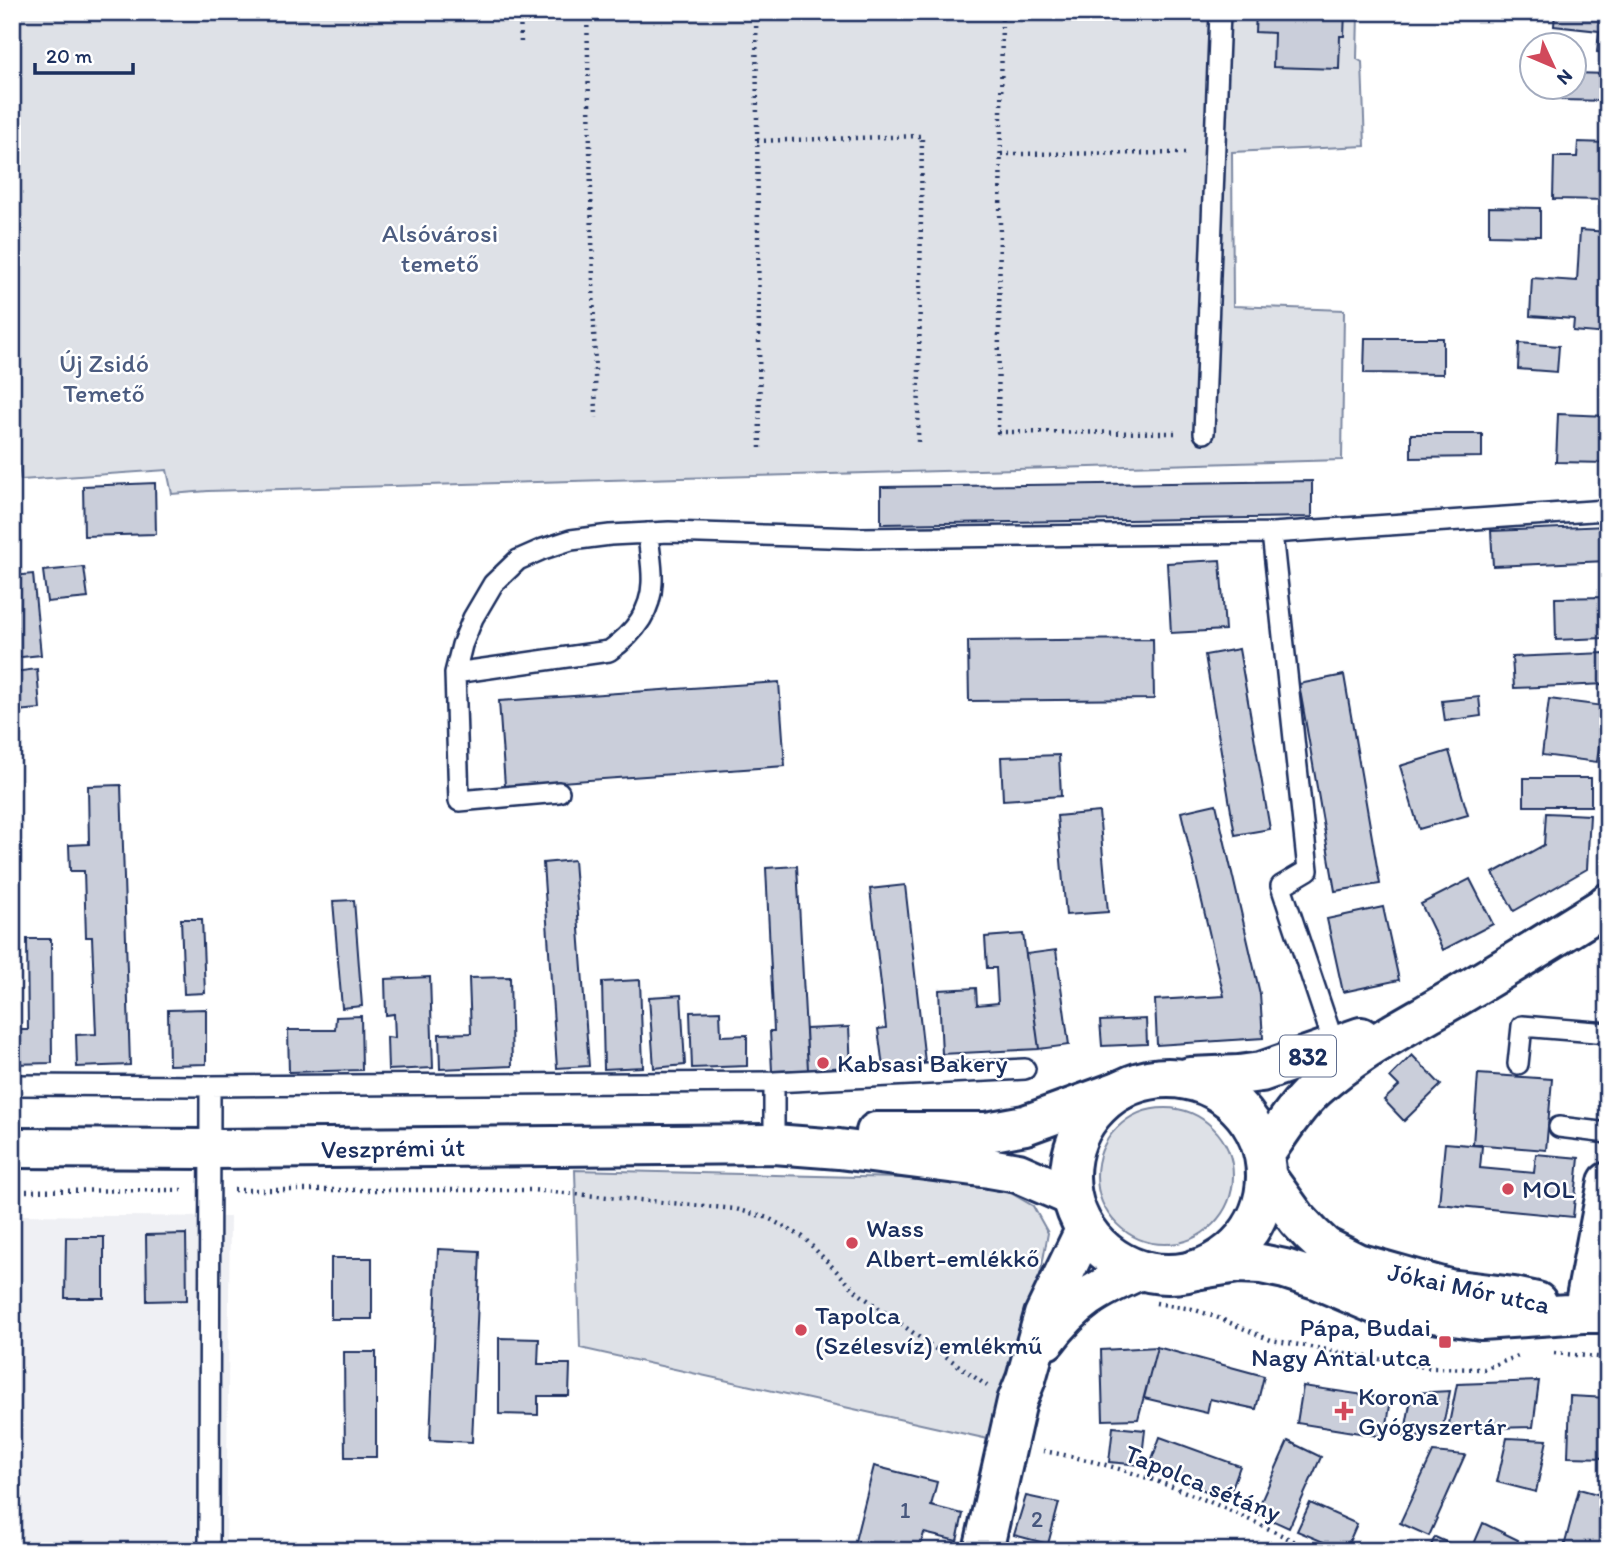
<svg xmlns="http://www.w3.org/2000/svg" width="1620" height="1563" font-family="Itim,sans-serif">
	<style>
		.built { fill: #eff0f4 }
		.green { fill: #dee1e7; stroke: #7c88a2; stroke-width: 2 }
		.building { fill: #caceda; stroke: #1b2f5e; stroke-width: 2 }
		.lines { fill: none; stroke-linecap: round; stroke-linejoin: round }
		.service-casing { stroke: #1b2f5e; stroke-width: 24 }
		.minor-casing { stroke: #1b2f5e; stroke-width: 44 }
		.secondary-casing { stroke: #1b2f5e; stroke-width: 44 }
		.primary-casing { stroke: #1b2f5e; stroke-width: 44 }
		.path { stroke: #1b2f5e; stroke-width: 4.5; stroke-dasharray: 2 5; stroke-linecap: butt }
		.service { stroke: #fff; stroke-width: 19 }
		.minor { stroke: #fff; stroke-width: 38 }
		.secondary { stroke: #fff; stroke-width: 38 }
		.primary { stroke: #fff; stroke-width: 38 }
		.poi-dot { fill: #d1495b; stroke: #fff; stroke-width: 2.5 }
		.labels { text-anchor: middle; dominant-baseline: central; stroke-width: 5; stroke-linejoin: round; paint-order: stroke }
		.number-label { font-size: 23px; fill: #47577d }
		.shield { fill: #fff; stroke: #5f6d8e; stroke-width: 2 }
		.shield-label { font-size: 24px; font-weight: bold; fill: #1b2f5e }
		.park-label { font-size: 26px; fill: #4c5c80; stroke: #fff }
		.poi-label { font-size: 26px; fill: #1b2f5e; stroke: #fff; text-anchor: start }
		.street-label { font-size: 26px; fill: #1b2f5e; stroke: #fff }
	</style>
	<rect width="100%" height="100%" fill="#fff"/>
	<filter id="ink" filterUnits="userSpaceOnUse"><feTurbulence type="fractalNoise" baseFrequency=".0143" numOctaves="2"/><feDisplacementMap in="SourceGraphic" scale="14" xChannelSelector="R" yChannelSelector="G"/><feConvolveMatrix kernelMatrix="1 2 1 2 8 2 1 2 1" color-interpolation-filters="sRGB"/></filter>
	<g filter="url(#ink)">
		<path class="built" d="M14 1215 230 1217 226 1551H12Z"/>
		<path class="green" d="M12 12H1358L1357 59 1362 62 1365 146 1232 152 1233 306 1344 310 1342 460 208 491 172 494 167 470 21 480 12 405Z
			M1097 1176a68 68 0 1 1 136 0a68 68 0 1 1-136 0Z
			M575 1170 900 1178 982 1185 1009 1192 1033 1206 1048 1233 1041 1271 997 1441 580 1348Z"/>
		<path class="building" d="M1256 12H1345L1344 36H1340L1339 69 1273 67 1274 33 1255 32Z
			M1555 12H1608V53L1597 52 1599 31 1554 26Z
			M1574 73 1608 74V101L1561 100V88H1574Z
			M1578 142 1608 143V200L1553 199 1554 157H1577Z
			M1489 207 1540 208V236L1489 235Z
			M1580 230 1608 232V334L1573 331 1574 319 1530 316 1532 278 1577 281Z
			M1365 338H1443V374L1364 373Z
			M1519 343 1559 346 1557 372 1518 369Z
			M1558 414 1608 416V463L1556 462Z
			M1411 434H1482V457L1411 458Z
			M1312 481V517L881 524V487Z
			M155 483 156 534 84 536 83 486Z
			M1606 526 1607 561 1493 566 1491 531Z
			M1220 560 1225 630 1171 633 1167 563Z
			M84 567 88 598 47 602 43 571Z
			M33 574 41 655 12 658V576Z
			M1603 597 1604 638 1556 640 1555 598Z
			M1153 639 1154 699 969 701 968 641Z
			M1239 649 1270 829 1235 835 1205 655Z
			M1605 653 1606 684 1514 688 1512 657Z
			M37 669 40 709 16 711 13 672Z
			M1344 675 1380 884 1335 891 1299 684Z
			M779 682 785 766 505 786 499 701Z
			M1479 697 1481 716 1445 721 1442 701Z
			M1549 699 1604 706 1597 762 1542 755Z
			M1449 751 1468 815 1419 829 1400 766Z
			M1059 755 1061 796 1003 800 1001 757Z
			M1524 778H1591V806H1524Z
			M121 785 130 1065 77 1067 76 1035 96 1034 92 937H86L84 871H70L69 845 89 844 88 786Z
			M1216 804 1260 994 1263 1038 1157 1045 1155 1000 1224 996 1181 812Z
			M1099 812 1108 912 1066 915 1057 816Z
			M1546 813 1590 815 1587 869 1514 911 1493 873 1544 845Z
			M574 860 589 1066 557 1068 543 863Z
			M797 866 808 1070 772 1071 770 1031H774L766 868Z
			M1470 879 1493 924 1443 950 1421 904Z
			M905 885 925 1062 883 1067 878 1029 886 1028 870 889Z
			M354 900 362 1006 342 1008 333 901Z
			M1383 907 1399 980 1343 992 1327 919Z
			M181 919H202L205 993 184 994Z
			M1023 934 1039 1049 942 1054 939 990 976 988 977 1005 998 1003 996 968H987L985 937Z
			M27 939H51L52 1063 12 1064V1030H28Z
			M1056 950 1069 1045 1039 1049 1026 954Z
			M430 977 433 1068 388 1070 387 1037 395 1038 394 1014 386 1015 385 979Z
			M510 977 512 1066 440 1069 439 1034 471 1033 469 978Z
			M640 980 643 1067 604 1069 602 982Z
			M681 995 685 1065 654 1068 649 997Z
			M206 1009V1064L169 1065 168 1010Z
			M720 1011 721 1036 747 1035V1066L692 1068 690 1012Z
			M361 1016 362 1070 289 1072 288 1030H335L336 1017Z
			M1146 1019 1147 1044 1102 1046 1100 1021Z
			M849 1027 851 1068 808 1070 806 1029Z
			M1412 1055 1441 1085 1404 1121 1384 1100 1399 1086 1390 1077Z
			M1478 1074 1552 1079 1546 1150 1473 1144Z
			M1445 1143 1482 1146 1480 1168 1534 1173 1536 1154 1579 1158 1573 1217 1439 1204Z
			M186 1234 187 1300 147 1301 146 1235Z
			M66 1237H104V1298H65Z
			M438 1249 480 1251 472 1442 430 1440Z
			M331 1258H372V1319H331Z
			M499 1338 539 1339 538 1364H570L569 1396H538V1415L499 1414Z
			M1157 1347 1264 1376 1256 1409 1210 1399 1207 1413 1144 1398Z
			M1157 1347 1138 1419 1103 1420 1101 1350Z
			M344 1352H376V1457H345Z
			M1539 1381 1533 1427 1448 1429 1457 1384Z
			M1303 1386 1391 1399 1385 1437 1297 1423Z
			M1450 1391 1441 1436 1404 1437 1412 1393Z
			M1570 1396 1608 1398V1458L1568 1457Z
			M1113 1427 1145 1430 1141 1465 1109 1462Z
			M1160 1437 1240 1466 1228 1499 1148 1470Z
			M1507 1438 1547 1440 1536 1492 1497 1482Z
			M1288 1441 1321 1457 1289 1528 1256 1513Z
			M1433 1452 1465 1455 1429 1536 1400 1523Z
			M874 1466 937 1482 931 1506 963 1514 957 1541 924 1533 919 1551H895L855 1541Z
			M1579 1489 1608 1497V1531L1603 1551H1563Z
			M1026 1496 1059 1503 1048 1544 1014 1535Z
			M1310 1503 1357 1524 1345 1551 1297 1531Z
			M1483 1523 1518 1540 1513 1551H1471Z
			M1435 1537 1466 1551H1428Z"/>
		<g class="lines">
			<g class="service-casing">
				<path id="service" d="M1204 433 1220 12
					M1272 533 1308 870 1281 886 1335 1047
					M455 673 609 651C632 635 651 613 652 583 653 567 649 550 648 533
					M559 792 459 801 455 673 462 645 473 618 493 584 518 560 543 549 571 540 610 535 669 532 859 538 1272 533 1606 510
					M1518 1064 1522 1026 1608 1033
					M774 1082V1144
					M12 1085 210 1086 774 1082 1025 1069
					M1559 1127 1608 1133
					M209 1551 210 1086"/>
			</g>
			<g class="minor-casing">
				<path id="minor" d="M1266 1176 1297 1219 1311 1234 1325 1247 1357 1263 1449 1289 1514 1297 1537 1302
					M1194 1270 1238 1263 1261 1264 1285 1269 1316 1279 1377 1305 1481 1320 1583 1313H1608
					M1583 1313 1608 1182"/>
			</g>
			<g class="secondary-casing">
				<path id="secondary" d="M876 1132H987L1025 1125 1121 1090
					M12 1148 211 1149 774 1144 839 1149 989 1168 1018 1173 1071 1196"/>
			</g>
			<g class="primary-casing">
				<path id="primary" d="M1190 1077 1239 1075 1261 1072 1361 1037
					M1070 1176a98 98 0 1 1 196 0a98 98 0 1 1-196 0Z
					M1264 1155C1280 1132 1295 1107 1316 1088 1351 1056 1392 1034 1432 1011 1490 978 1546 943 1602 908L1608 903
					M1046 1340C1075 1301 1097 1289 1140 1270
					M983 1551 1017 1401 1026 1379 1044 1315 1085 1230"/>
			</g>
			<path class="path" d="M520 12 521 44
				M587 12 596 418
				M756 12 760 450
				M1002 12 998 432 1179 433
				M757 141 922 136 918 443
				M1001 154 1189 153
				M234 1190H532L736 1209 768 1218 803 1237 858 1293 987 1386
				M12 1191 186 1190
				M1156 1303 1192 1309 1216 1317 1271 1340 1430 1368 1484 1369 1521 1355
				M1554 1353 1608 1358
				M1043 1451C1138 1467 1228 1507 1313 1551"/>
			<use href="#service" class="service"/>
			<use href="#minor" class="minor"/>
			<use href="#secondary" class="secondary"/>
			<use href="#primary" class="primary"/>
		</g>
	</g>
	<g class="poi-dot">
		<circle cx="823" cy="1063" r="7"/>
		<circle cx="1508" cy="1189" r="7"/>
		<circle cx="852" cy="1243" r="7"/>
		<circle cx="801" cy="1330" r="7"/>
		<rect x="1438" y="1335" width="14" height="14" rx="3.5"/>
		<path d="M1340.5 1400.5h7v7h7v7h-7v7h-7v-7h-7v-7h7z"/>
	</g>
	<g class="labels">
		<g class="number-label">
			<text x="905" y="1510">1</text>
			<text x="1037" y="1519">2</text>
		</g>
		<rect class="shield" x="1280" y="1035.5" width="56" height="41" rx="5"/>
		<g class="shield-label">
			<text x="1308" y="1056">832</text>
		</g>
		<g class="park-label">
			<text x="440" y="233">Alsóvárosi<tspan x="440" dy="30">temető</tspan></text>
			<text x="104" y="363">Új Zsidó<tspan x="104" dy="30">Temető</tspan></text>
		</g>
		<g class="poi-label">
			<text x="837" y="1063">Kabsasi Bakery</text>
			<text x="1522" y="1189">MOL</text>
			<text x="866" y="1228">Wass<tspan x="866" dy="30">Albert-emlékkő</tspan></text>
			<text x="815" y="1315">Tapolca<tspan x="815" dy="30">(Szélesvíz) emlékmű</tspan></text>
			<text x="1431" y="1327" text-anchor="end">Pápa, Budai<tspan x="1431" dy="30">Nagy Antal utca</tspan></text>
			<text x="1358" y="1396">Korona<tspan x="1358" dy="30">Gyógyszertár</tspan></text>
		</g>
		<g class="street-label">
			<text transform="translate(393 1148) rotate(-1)">Veszprémi út</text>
			<text transform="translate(1469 1288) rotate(12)">Jókai Mór utca</text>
			<text transform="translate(1203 1483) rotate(22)">Tapolca sétány</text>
		</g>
	</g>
	<rect width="1620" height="1563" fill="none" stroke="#fff" stroke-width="42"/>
	<rect x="21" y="21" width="1578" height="1521" fill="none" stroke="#1b2f5e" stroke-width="2.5" filter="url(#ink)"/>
	<g transform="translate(1553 66) rotate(134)"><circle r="33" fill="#ffffff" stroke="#a4acbf" stroke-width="2"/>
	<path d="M0-5L12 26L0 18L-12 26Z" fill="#d1495b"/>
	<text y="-10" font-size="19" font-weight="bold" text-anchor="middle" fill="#1b2f5e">N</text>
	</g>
	<path d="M35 63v10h98v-10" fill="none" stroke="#1b2f5e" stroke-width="3.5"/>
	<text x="46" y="63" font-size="21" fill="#1b2f5e" stroke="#ffffff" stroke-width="5" paint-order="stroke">20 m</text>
</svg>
